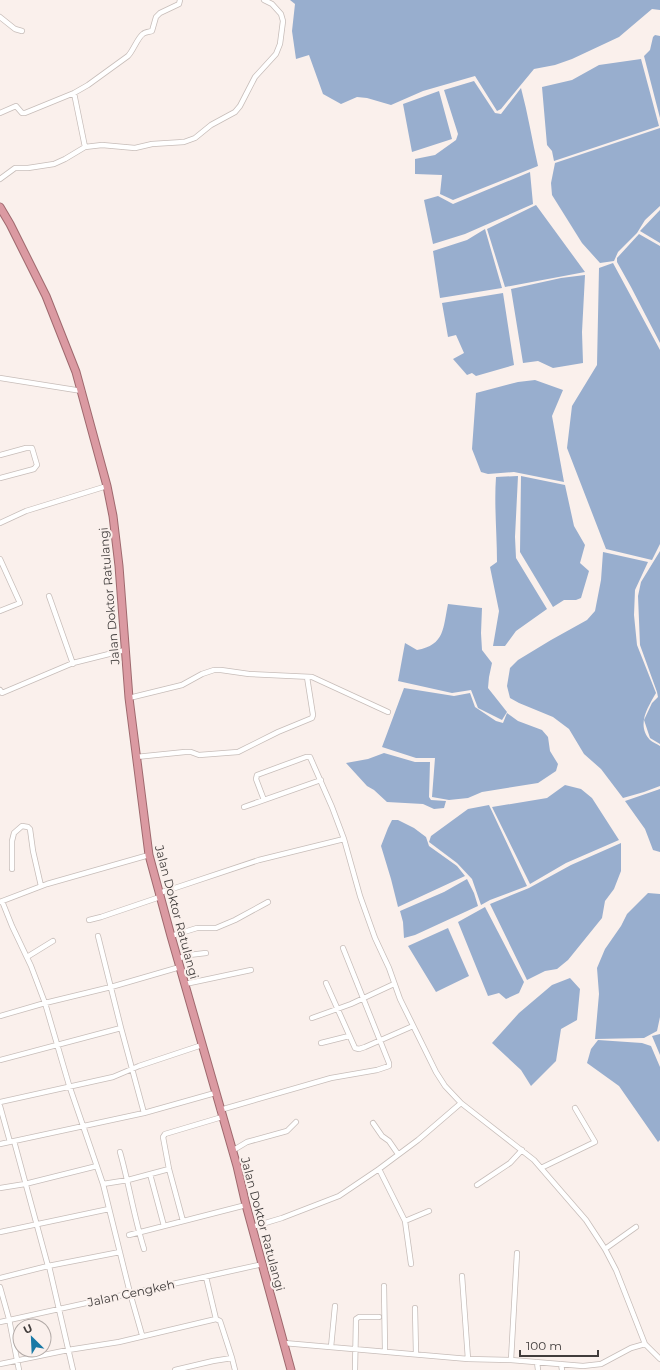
<svg xmlns="http://www.w3.org/2000/svg" width="660" height="1370" font-family="Montserrat,sans-serif">
	<style>
		.water { fill: #98aece }
		.lines { fill: none; stroke-linecap: round; stroke-linejoin: round }
		.minor-casing { stroke: #c7bdb9; stroke-width: 6 }
		.trunk-casing { stroke: #9f696e; stroke-width: 9 }
		.minor { stroke: #fff; stroke-width: 4.5 }
		.trunk { stroke: #db9aa2; stroke-width: 7 }
		.labels { text-anchor: middle; dominant-baseline: central; stroke-width: 4; stroke-linejoin: round; paint-order: stroke }
		.street-label { font-size: 12px; fill: #403c3b; stroke: #faf0ec }
	</style>
	<rect width="100%" height="100%" fill="#faf0ec"/>
	<path class="water" d="M290 0H660V10L652 9 619 37 572 59 555 65 534 69 501 109 497 111 475 76 423 91 391 105 367 98 357 97 341 104 323 94 309 55 296 59 292 31 295 4Z
		M655 35 660 36V118L644 56 650 50 653 37Z
		M641 59 659 126 554 161 552 151 547 145 542 87 572 80 599 65Z
		M474 81 495 113 501 114 521 88C528 114 532 140 538 166L453 200 440 194 442 175 415 174V159L435 155 456 140 458 134 444 90Z
		M439 91 452 139 412 152 403 104Z
		M660 128V206L645 220 637 233 618 252 614 261 600 263 582 243 552 195 551 183 555 163Z
		M530 172 533 204 465 234 433 244 424 200 438 196 453 204Z
		M536 205 585 272 505 287 487 229Z
		M660 210V243L640 231Z
		M485 229 502 288 440 298 433 251 467 240Z
		M639 234 660 246V343L631 287 617 262V258Z
		M613 263 660 350V544L652 560 606 549 567 448 572 406 597 365 599 268Z
		M585 275 582 332 583 363 553 368 538 361 523 363 511 289 561 278Z
		M503 293 514 365 476 376 472 373 467 375 453 359 464 353 456 335 448 337 442 303Z
		M535 380 563 390 552 416 564 482 514 472 488 474 481 472 472 449 476 393 518 382Z
		M518 476 515 537 516 558 547 609 516 631 505 646H493L499 611 490 567 497 562C497 534 494 505 496 477Z
		M521 476 565 485 574 526 585 545 580 563 589 571 581 598 576 600H564L553 607 520 552Z
		M660 551V744L650 738 644 720 652 703 658 697 657 692 640 645 638 596 641 582Z
		M603 552 648 562 635 590 634 615 637 645 656 693C648 707 636 725 650 740 652 742 657 744 660 746V786L644 792 623 798 601 769 584 754 569 729 553 717 519 703 510 698 507 686 510 668 518 660 551 640 587 620 595 611 601 580Z
		M448 604 482 608 481 633 482 650 492 663 489 677 488 688 507 712 502 720 478 708 471 690 452 693 398 681 405 643 417 650C445 645 443 628 448 604Z
		M404 688 454 696 470 693 475 707 496 721 503 723 507 713 518 721 542 730 548 737 550 751 558 764 556 771 538 783 482 792 468 798 449 800 432 797 435 758H416L382 747Z
		M384 753 415 762H430L429 797 431 800 446 801 444 808 434 809 423 804 387 802 374 790 367 786 346 763 368 759Z
		M565 785 581 789 592 798 619 840 566 863 530 884 492 807 547 798Z
		M660 789V852L653 850 645 829 625 801Z
		M489 805 527 886 490 900 481 905 472 879 457 863 429 842 431 836 468 809Z
		M392 820H398L414 828 426 837 429 846 457 866 465 876 398 907 391 879 381 846 388 828Z
		M621 843V871L614 889 605 901 602 918 568 960 557 969 545 971 527 980 490 904 529 888 571 865Z
		M467 879 474 893 478 906 415 935 404 938 403 922 400 911 444 892Z
		M648 893 660 894V1017L657 1031 644 1038 595 1039 599 994 597 968 605 949 621 926 627 914Z
		M485 907 524 982 519 993 506 999 499 993 488 996 458 922Z
		M448 928 469 976 436 992 408 946Z
		M570 978 580 989 577 1020 561 1029 556 1061 531 1086 521 1070 492 1043 519 1013 552 985Z
		M660 1034V1055L652 1036Z
		M598 1040 642 1043 651 1046 660 1067V1140L658 1142 619 1086 587 1063 591 1049Z"/>
	<g class="lines">
		<g class="minor-casing">
			<path id="minor" d="M0 17 15 29 22 31
				M0 113 16 106 22 113H25L74 93 88 85 128 56C133 51 138 37 143 34 145 32 149 32 152 31L156 17 160 13 179 4 180 0
				M85 147 102 145 135 148 152 144 184 142 195 138 211 125 235 112 240 106 255 77 276 54 280 44 283 21 281 14 272 4 264 0
				M0 179 15 168H28L54 164 65 159 85 147 74 93
				M0 378 82 391
				M0 455 26 448H32L37 465 34 469 0 478
				M0 523 26 511 107 486
				M0 559 20 603 0 611
				M49 596 73 664
				M0 690 2 693 73 663 125 650
				M129 698 182 685 202 674 214 670H221L249 674 312 677 388 712
				M136 757 185 752H191L199 755 238 752 278 732 312 718 313 715 307 677
				M264 800 256 779 257 775 306 757H310L332 807 344 839
				M244 807 321 780
				M12 869V841L14 833 22 826 28 827 30 829 33 851 41 886
				M159 893 178 887 259 860 344 839 360 896 375 938 389 968 400 999 436 1072 445 1086 461 1103 418 1140 379 1169 339 1196 282 1218 252 1227
				M2 901 12 926 31 966 45 1003 69 1085 103 1184 130 1293 142 1335
				M0 902 47 884 149 855
				M89 920 101 917 160 897
				M98 936 121 1028 144 1113
				M171 936 197 928H216L235 920 268 902
				M27 957 53 941
				M177 959 189 955 206 953
				M326 983 355 1048 359 1049 365 1047 413 1026
				M185 984 251 970
				M0 1016 45 1003 111 987 180 967
				M312 1018 351 1004 394 984
				M321 1043 349 1036
				M0 1060 121 1028
				M0 1102 113 1077 139 1066 202 1045
				M461 1103 534 1160 586 1220 605 1249 616 1270 645 1344
				M0 1106 10 1142
				M220 1110 331 1078 377 1070 389 1066V1063L343 948
				M373 1123 382 1136 389 1141 398 1154
				M14 1141 48 1266
				M0 1144 144 1113 215 1093
				M232 1151 247 1142 287 1131 296 1122
				M120 1152C129 1184 134 1217 144 1249
				M541 1168 595 1142 575 1108
				M379 1169 405 1221 411 1264
				M150 1174 164 1226
				M103 1184 128 1180 169 1169
				M477 1185 510 1163 522 1150
				M0 1188 25 1184 97 1166
				M183 1221 169 1169 163 1137 165 1134 222 1117
				M405 1221 429 1211
				M0 1232 109 1209
				M129 1235 246 1205
				M605 1249 636 1227
				M49 1266 73 1370
				M462 1276 468 1359
				M206 1277 216 1319 220 1321 221 1324 232 1358
				M0 1278 48 1266 120 1252
				M384 1286 385 1351
				M0 1287 9 1319 19 1370
				M415 1308 416 1354
				M0 1322 263 1264
				M284 1343 468 1359 511 1360 583 1366 601 1364 631 1348 645 1344 660 1359
				M331 1347 335 1306
				M511 1360 517 1253
				M537 1362 538 1370
				M0 1364 68 1350 119 1342 216 1319
				M561 1364 562 1370
				M175 1370 213 1361 232 1358 235 1370
				M355 1370 356 1319 359 1317H379"/>
		</g>
		<g class="trunk-casing">
			<path id="trunk" d="M0 207 10 224 46 296 76 372 107 486 113 516 119 566 129 698 149 855 171 936 237 1166 246 1205 291 1370"/>
		</g>
		<use href="#minor" class="minor"/>
		<use href="#trunk" class="trunk"/>
	</g>
	<g class="labels">
		<g class="street-label">
			<text transform="translate(109 596) rotate(-95)">Jalan Doktor Ratulangi</text>
			<text transform="translate(177 912) rotate(75)">Jalan Doktor Ratulangi</text>
			<text transform="translate(263 1224) rotate(75)">Jalan Doktor Ratulangi</text>
			<text transform="translate(131 1293) rotate(-12)">Jalan Cengkeh</text>
		</g>
	</g>
	<g transform="translate(32 1338) rotate(336)"><circle r="19" fill="#faf0ec" stroke="#b0a8a5"/>
	<path d="M0-3L7 15L0 10L-7 15Z" fill="#1979a6"/>
	<text y="-6" font-size="11" font-weight="bold" text-anchor="middle" fill="#403c3b">U</text>
	</g>
	<path d="M520 1350v6h78v-6" fill="none" stroke="#403c3b" stroke-width="2"/>
	<text x="526" y="1350" font-size="12" fill="#403c3b" stroke="#faf0ec" stroke-width="3" paint-order="stroke">100 m</text>
</svg>
